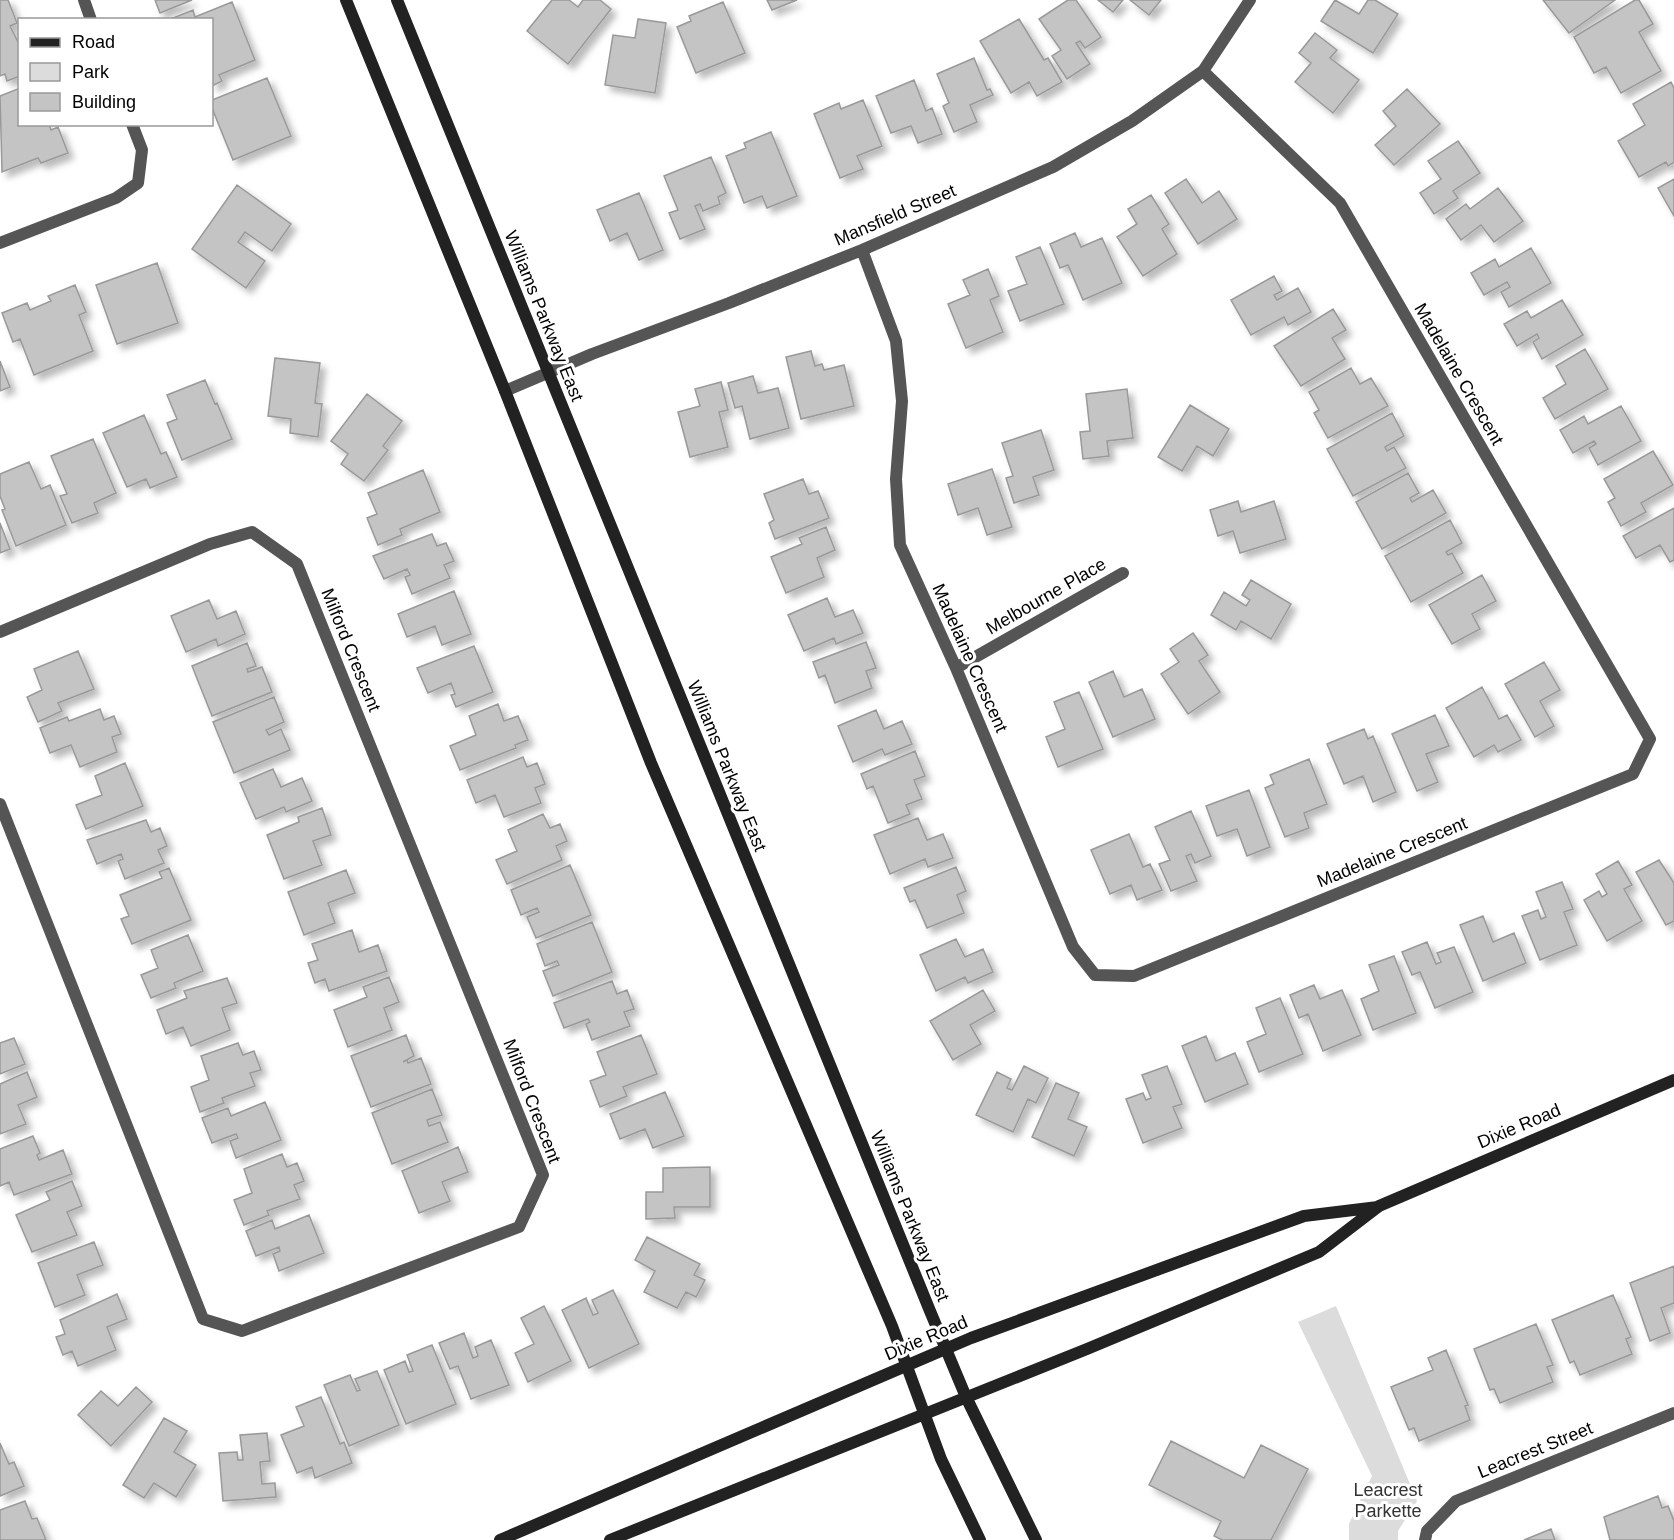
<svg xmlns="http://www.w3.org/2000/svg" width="1674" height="1540" font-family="Arial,sans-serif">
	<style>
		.green { fill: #dcdcdc }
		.building { fill: #c4c4c4; stroke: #999; stroke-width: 1.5; filter: url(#shadow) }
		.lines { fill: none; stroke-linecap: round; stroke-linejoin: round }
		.street { stroke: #555; stroke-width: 12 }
		.secondary { stroke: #222; stroke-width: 12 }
		.labels { text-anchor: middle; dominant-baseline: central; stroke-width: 6; stroke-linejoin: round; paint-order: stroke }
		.street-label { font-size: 18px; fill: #000; stroke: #fff }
		.park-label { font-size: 18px; fill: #333; stroke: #fff }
	</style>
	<defs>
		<filter id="shadow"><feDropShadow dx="5.5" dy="5.5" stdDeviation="3" flood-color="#0004"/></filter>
	</defs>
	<rect width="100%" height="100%" fill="#fff"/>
	<path class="green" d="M1336 1306 1417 1501 1398 1531V1540H1349V1524L1372 1476 1298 1322Z"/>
	<path class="building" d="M0 0H8L17 23 10 26 20 46V76L7 81 5 74 0 76Z
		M155 0H192L160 13Z
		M552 0H569L578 7 583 0H600L611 9 568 64 527 31Z
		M767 0H797L772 10Z
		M1068 0H1076L1101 37 1085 48 1080 41 1076 43 1090 64 1067 79 1052 56 1061 50 1039 19Z
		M1098 0H1123L1113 12Z
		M1130 0H1161L1149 15Z
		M1335 0 1359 14 1368 0H1375L1398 14 1373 53 1321 21Z
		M1543 0H1615L1569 33Z
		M1635 0H1639L1653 24 1639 32 1661 71 1621 93 1606 67 1594 73 1574 37Z
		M232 2 255 60 219 75 222 81 212 86V20H168L193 10 195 17Z
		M723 2 745 53 696 73 677 27 691 21 689 16Z
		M638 19 666 23 655 93 605 85 613 35 635 38Z
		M1019 19 1044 60 1048 58 1062 82 1037 96 1029 82 1011 93 980 41Z
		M1315 33 1337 50 1330 58 1359 80 1333 113 1295 82 1311 63 1299 53Z
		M974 58 987 90 990 89 993 95 970 105 977 122 954 132 943 106 949 103 937 74Z
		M267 78 291 136 233 160 212 108V100Z
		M914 80 926 111 932 108 942 134 918 143 911 126 891 133 876 96Z
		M1671 82 1674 88V162L1668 166 1666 162 1639 177 1618 141 1645 125 1633 104Z
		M20 88V124H49L51 130 58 127 68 153 41 163 38 158 2 172 0 96Z
		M1407 89 1440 124 1394 165 1375 145 1396 126 1383 111Z
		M863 100 882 146 857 156 863 169 840 178 814 114 839 103 841 109Z
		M771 132 797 196 767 208 762 196 744 203 726 156 746 148 744 143Z
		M1458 141 1480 173 1453 191 1458 198 1434 214 1420 193 1441 179 1428 161Z
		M711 157 726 193 718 197 720 204 703 211 700 204 695 206 705 229 680 239 669 213 678 210 664 176Z
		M1186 179 1202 203 1219 191 1237 219 1198 244 1165 193Z
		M1674 179V216L1658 188Z
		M237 185 291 224 272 251 245 232 238 242 265 261 246 288 192 249Z
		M1498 188 1523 221 1494 242 1481 225 1461 240 1446 219 1466 204 1470 209Z
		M639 193 663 250 639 260 627 233 610 241 597 210Z
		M1151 195 1169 224 1162 229 1177 254 1143 276 1117 237 1137 224 1128 209Z
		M1075 233 1081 247 1102 238 1122 283 1083 300 1068 265 1060 268 1050 244Z
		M1040 247 1064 304 1020 321 1008 291 1027 284 1016 257Z
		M1531 248 1551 283 1509 307 1501 292 1510 287 1507 282 1484 295 1471 273 1495 259 1499 267Z
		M157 263 178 323 117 344 96 285Z
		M988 269 999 296 990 300 1003 332 966 348 948 304 970 295 963 280Z
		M1274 276 1282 291 1274 295 1277 300 1298 288 1311 312 1288 325 1284 317 1251 335 1231 300Z
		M75 285 86 312 79 315 93 351 34 375 20 339 13 342 2 313 27 303 30 310 51 301 48 296Z
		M1562 300 1583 335 1542 359 1533 342 1539 338 1537 334 1517 346 1504 324 1527 311 1531 318Z
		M1333 309 1346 330 1332 338 1345 359 1301 386 1274 346Z
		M1585 349 1608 389 1555 419 1543 398 1566 384 1556 366Z
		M811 351 815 366 822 364 824 370 844 365 854 406 801 419 786 357Z
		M275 358 320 363 315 403 322 404 318 437 290 433 291 419 268 416Z
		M0 361 10 387 0 391Z
		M1351 368 1360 384 1371 378 1388 406 1328 438 1314 413 1319 410 1309 392Z
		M753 376 758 393 778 388 789 428 750 439 742 406 735 408 728 383Z
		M205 380 215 404 217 403 232 439 182 460 167 423 177 419 167 395Z
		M721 382 728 410 719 412 728 447 690 457 678 412 700 406 695 389Z
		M1127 389 1133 438 1107 441 1109 456 1083 459 1080 432 1090 431 1086 394Z
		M367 394 402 421 383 446 388 450 364 481 341 464 348 454 331 441Z
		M1190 405 1229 429 1213 456 1197 446 1182 471 1158 457Z
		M1621 406 1641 441 1598 465 1589 448 1596 444 1594 441 1573 453 1560 430 1584 416 1588 424Z
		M1392 413 1404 436 1385 447 1387 451 1394 447 1406 468 1353 496 1327 449Z
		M144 415 161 454 166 452 177 477 150 488 146 479 127 487 103 433Z
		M1041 430 1054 470 1033 477 1039 495 1014 503 1006 478 1013 476 1002 443Z
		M93 439 116 493 94 503 98 513 72 523 60 496 67 494 51 456Z
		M1653 451 1673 485 1641 503 1646 512 1621 526 1608 502 1615 498 1604 479Z
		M29 462 41 489 50 485 66 525 16 546 2 510 5 509 0 496V474Z
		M992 469 1012 527 987 535 978 508 958 515 948 484Z
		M423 470 440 512 400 529 402 535 378 545 367 518 377 514 368 493Z
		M1408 473 1419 493 1410 498 1412 502 1433 490 1446 513 1382 549 1356 502Z
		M803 479 809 494 818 491 829 518 775 539 769 523 774 520 764 494Z
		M1238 501 1241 512 1274 501 1286 539 1240 553 1233 531 1218 536 1210 510Z
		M1674 508V560L1670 562 1660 545 1636 558 1623 536Z
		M1450 520 1462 543 1446 552 1448 555 1452 553 1463 573 1411 602 1385 556Z
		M0 523 10 549 0 553Z
		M826 527 835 550 817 558 824 577 786 593 771 557 802 544 799 538Z
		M432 534 437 546 446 543 454 561 444 565 450 578 412 594 405 577 410 575 407 569 384 579 373 556Z
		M1482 575 1496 601 1472 614 1480 629 1452 644 1429 605Z
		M1251 580 1291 604 1271 639 1241 621 1236 630 1211 615 1224 592 1246 606 1250 600 1242 595Z
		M454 591 471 634 442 645 435 626 407 637 398 614Z
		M827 598 835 617 853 610 863 633 836 644 834 638 804 651 788 615Z
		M209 600 217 619 236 611 245 634 218 646 216 639 186 652 171 616Z
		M1193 633 1208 655 1199 661 1220 692 1188 714 1161 674 1179 662 1170 649Z
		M866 642 876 668 866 671 872 688 835 703 825 675 819 678 813 662Z
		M247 643 256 666 247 669 248 672 262 667 272 692 212 716 192 666Z
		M474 646 493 692 456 707 451 695 455 694 451 683 428 693 417 668Z
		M78 651 94 689 58 703 62 711 38 722 27 697 42 690 34 669Z
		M1544 662 1560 690 1540 701 1554 726 1535 737 1505 684Z
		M1113 671 1124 697 1142 689 1155 719 1113 737 1089 682Z
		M1482 687 1499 719 1507 715 1521 740 1498 752 1494 745 1474 757 1446 708Z
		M1079 692 1103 749 1058 767 1046 737 1065 729 1054 702Z
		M274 697 284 722 266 730 269 735 281 729 290 750 234 773 213 722Z
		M498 704 504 721 518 716 528 740 515 745 516 748 460 770 450 746 476 735 469 716Z
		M100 709 104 720 114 716 121 734 112 737 117 752 80 767 71 745 50 753 40 728 67 717 69 721Z
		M876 710 884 729 902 721 912 744 885 755 882 749 853 762 838 726Z
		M1435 715 1449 746 1426 754 1438 782 1417 791 1392 734Z
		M1364 729 1368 739 1373 736 1396 792 1373 802 1363 776 1344 784 1327 744Z
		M915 751 925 776 914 780 922 799 906 805 910 814 888 823 873 786 867 789 861 774Z
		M523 757 527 767 537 763 545 784 535 788 541 803 504 817 495 795 476 803 467 780Z
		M1309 759 1327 804 1304 813 1309 828 1285 837 1265 788 1274 784 1270 775Z
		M125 763 143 806 86 829 76 805 102 795 95 776Z
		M273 769 281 787 302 778 312 801 286 812 284 807 256 819 240 783Z
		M1249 790 1270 847 1247 856 1237 829 1217 836 1206 806Z
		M322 808 331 835 313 841 322 865 284 879 267 835 299 822 298 817Z
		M1191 811 1211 856 1195 863 1191 854 1186 856 1197 881 1171 891 1159 864 1170 860 1155 827Z
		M543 814 550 828 560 824 567 841 556 846 562 860 507 884 496 860 517 851 508 830Z
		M918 818 927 840 943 834 953 858 928 867 925 859 890 874 874 835Z
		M146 820 151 832 160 828 167 846 158 850 164 863 125 879 118 861 123 859 121 854 97 864 87 840Z
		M1129 834 1143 867 1150 864 1162 890 1137 900 1131 885 1110 894 1091 850Z
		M1659 860 1674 883V921L1666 925 1636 872Z
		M1618 861 1632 885 1624 889 1642 921 1607 941 1584 900 1599 891 1602 897 1607 894 1596 874Z
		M570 865 591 915 536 938 527 917 539 912 537 908 521 915 511 890Z
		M956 867 966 891 957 895 964 913 927 928 915 900 910 902 904 888Z
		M169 868 191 920 132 944 121 919 129 916 120 895 162 878 159 872Z
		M346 870 355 893 328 903 335 923 304 935 288 892Z
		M1562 882 1573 909 1564 912 1577 945 1540 960 1522 916 1538 910 1541 919 1546 917 1536 892Z
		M1483 916 1493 942 1514 933 1526 963 1483 981 1460 925Z
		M592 922 612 972 553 996 543 971 559 965 557 961 545 966 537 944Z
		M352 930 359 952 378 945 387 971 329 991 325 979 315 983 308 963 318 960 312 944Z
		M188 935 203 971 174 983 176 988 151 998 141 975 158 968 151 950Z
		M956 939 965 957 983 949 993 972 968 983 965 977 936 991 920 955Z
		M1427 942 1436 964 1441 962 1437 953 1454 947 1473 992 1435 1008 1420 972 1412 975 1402 952Z
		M1394 956 1416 1013 1373 1030 1361 999 1379 991 1369 965Z
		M389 977 399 1002 384 1008 392 1030 348 1047 334 1010 367 997 363 987Z
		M227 978 237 1003 222 1008 230 1030 191 1046 183 1027 166 1034 157 1010 187 998 184 991Z
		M612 981 617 994 627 990 634 1009 624 1012 630 1026 592 1040 586 1024 590 1022 588 1019 564 1028 554 1003Z
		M1314 985 1320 999 1342 990 1361 1035 1323 1051 1308 1014 1299 1018 1290 995Z
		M983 990 995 1011 970 1025 981 1044 953 1060 930 1021Z
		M1280 998 1303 1054 1259 1072 1247 1042 1266 1034 1256 1008Z
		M406 1035 414 1056 403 1062 407 1060 408 1063 421 1058 431 1084 371 1107 351 1056Z
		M641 1035 657 1074 623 1087 627 1096 600 1107 590 1081 606 1075 597 1052Z
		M1206 1036 1216 1061 1235 1053 1248 1084 1205 1102 1182 1046Z
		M14 1038 25 1064 0 1074V1043Z
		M238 1043 243 1055 254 1051 261 1070 250 1073 255 1086 222 1098 224 1103 200 1112 191 1087 209 1080 201 1056Z
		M1024 1066 1048 1078 1036 1103 1028 1099 1013 1132 976 1115 997 1072 1011 1079 1007 1088 1012 1090Z
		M1167 1066 1182 1104 1173 1107 1182 1128 1143 1143 1126 1099 1143 1093 1146 1100 1151 1098 1142 1075Z
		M27 1072 37 1097 18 1105 26 1124 0 1134V1084Z
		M1056 1083 1079 1093 1068 1119 1087 1127 1074 1156 1032 1137Z
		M432 1089 442 1115 427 1120 429 1126 440 1122 448 1142 392 1164 372 1113Z
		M665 1092 684 1136 653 1148 645 1129 620 1139 610 1114Z
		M265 1102 281 1140 236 1158 230 1141 238 1138 236 1134 212 1143 202 1118 228 1108 231 1116Z
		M33 1136 40 1153 37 1155 39 1160 63 1150 72 1174 14 1195 9 1182 0 1186V1149Z
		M458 1147 468 1172 442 1182 450 1201 419 1213 402 1171Z
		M282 1154 287 1167 297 1163 304 1181 294 1185 300 1199 267 1211 269 1215 244 1225 234 1200 252 1193 244 1169Z
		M710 1167V1207H674L675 1218 646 1219V1192H663V1168Z
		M72 1181 82 1206 67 1212 77 1235 32 1252 16 1215 50 1200 46 1192Z
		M309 1215 324 1253 279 1271 273 1254 280 1251 279 1247 256 1256 246 1231 272 1220 275 1229Z
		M647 1237 700 1264 694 1275 705 1280 696 1297 686 1292 677 1308 644 1292 655 1271 635 1260Z
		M94 1242 103 1265 77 1275 85 1295 55 1307 38 1263Z
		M1674 1266V1303L1661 1308 1670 1333 1650 1341 1630 1283Z
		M613 1290 639 1344 589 1368 562 1310 586 1298 593 1315 598 1313 592 1300Z
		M117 1294 127 1319 107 1327 116 1350 78 1366 72 1351 63 1355 56 1337 65 1334 60 1320Z
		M1613 1295 1631 1337 1626 1339 1632 1354 1580 1375 1574 1361 1570 1363 1552 1320Z
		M544 1306 571 1361 528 1382 515 1353 534 1344 521 1318Z
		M1536 1324 1553 1365 1547 1367 1553 1382 1500 1403 1494 1389 1490 1390 1474 1349Z
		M464 1333 473 1358 478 1356 475 1347 491 1340 509 1385 471 1399 458 1366 450 1369 439 1343Z
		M432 1345 456 1404 406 1424 384 1370 405 1361 409 1372 413 1371 407 1355Z
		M1446 1350 1468 1405 1465 1406 1470 1420 1419 1441 1414 1428 1409 1430 1391 1387 1433 1370 1428 1358Z
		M377 1371 399 1425 349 1446 324 1385 350 1375 357 1391 360 1390 355 1379Z
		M136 1387 152 1402 111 1446 78 1415 101 1391 118 1406Z
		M321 1397 340 1444 344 1442 352 1463 315 1478 312 1467 297 1473 281 1435 304 1426 296 1407Z
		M164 1418 187 1431 174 1452 196 1465 176 1497 154 1483 144 1498 123 1485Z
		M267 1433 270 1461 260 1462 262 1484 275 1483 276 1497 223 1501 219 1453 237 1452 238 1460H243L240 1435Z
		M1171 1441 1244 1478 1261 1445 1308 1469 1271 1540H1222L1214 1536 1221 1521 1149 1485Z
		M0 1443 9 1464 14 1462 24 1486 0 1496Z
		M1658 1496 1662 1508 1668 1506 1674 1521V1540H1610L1604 1517Z
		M25 1501 32 1519 37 1518 46 1540H0V1510Z
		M1551 1529 1555 1540H1524Z"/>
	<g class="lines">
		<path class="street" d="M84 0 91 20
			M0 243 116 198 138 183 142 150 132 124
			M862 250 896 341 902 401 896 479 900 545 956 668 1073 947 1095 975 1134 976 1633 774 1650 739 1340 203 1203 71
			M505 391 592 354 729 303 862 250 1053 167 1132 121 1203 71 1250 0
			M0 632 210 544 252 532 297 564 543 1175 519 1227 242 1331 203 1319 0 804
			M956 668 1123 573
			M1425 1540 1427 1531 1456 1501 1674 1413"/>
		<path class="secondary" d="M346 0 505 391 651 763 892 1326 941 1459 980 1540
			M397 0 930 1311 966 1397 1036 1540
			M500 1540 971 1338 1304 1216 1378 1207
			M610 1540 1087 1349 1319 1252 1379 1206 1674 1080"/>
	</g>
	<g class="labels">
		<g class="street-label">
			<text transform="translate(895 215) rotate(-23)">Mansfield Street</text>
			<text transform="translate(544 316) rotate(68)">Williams Parkway East</text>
			<text transform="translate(1459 374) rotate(60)">Madelaine Crescent</text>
			<text transform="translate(1046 596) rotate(-30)">Melbourne Place</text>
			<text transform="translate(351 650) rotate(68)">Milford Crescent</text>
			<text transform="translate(970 658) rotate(66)">Madelaine Crescent</text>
			<text transform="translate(727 766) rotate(68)">Williams Parkway East</text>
			<text transform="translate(1392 852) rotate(-22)">Madelaine Crescent</text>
			<text transform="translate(532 1101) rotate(69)">Milford Crescent</text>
			<text transform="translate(1519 1126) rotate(-23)">Dixie Road</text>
			<text transform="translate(910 1216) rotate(68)">Williams Parkway East</text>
			<text transform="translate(926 1338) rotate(-23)">Dixie Road</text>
			<text transform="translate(1535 1450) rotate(-22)">Leacrest Street</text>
		</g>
		<g class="park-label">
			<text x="1388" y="1490">Leacrest<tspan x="1388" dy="21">Parkette</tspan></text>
		</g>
	</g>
	<rect x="18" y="18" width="195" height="108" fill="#ffffff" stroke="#999999" stroke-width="1.5"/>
	<rect x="30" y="38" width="30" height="9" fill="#222222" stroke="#999999" stroke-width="1.5"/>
	<text x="72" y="48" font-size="18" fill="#000000">Road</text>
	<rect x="30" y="63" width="30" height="18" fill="#dcdcdc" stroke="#999999" stroke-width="1.5"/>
	<text x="72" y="78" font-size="18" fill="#000000">Park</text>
	<rect x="30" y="93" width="30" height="18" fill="#c4c4c4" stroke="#999999" stroke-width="1.5"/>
	<text x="72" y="108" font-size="18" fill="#000000">Building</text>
</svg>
